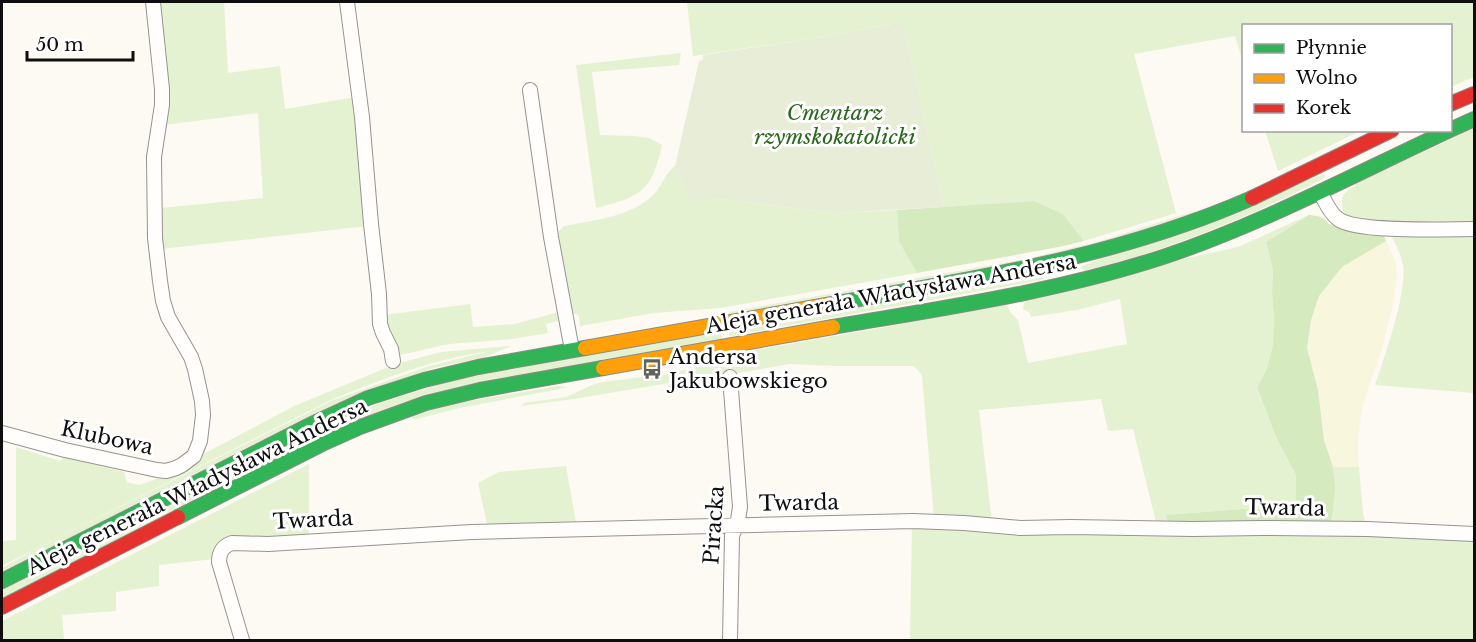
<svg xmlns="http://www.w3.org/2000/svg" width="1476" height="642" font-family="'Libre Baskerville',serif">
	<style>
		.farmland { fill: #f9f6de }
		.green { fill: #e5f2d2 }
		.forest { fill: #d5eabf }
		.cemetery { fill: #e7edd6 }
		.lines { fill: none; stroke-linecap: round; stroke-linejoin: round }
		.street-casing { stroke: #959491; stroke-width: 16 }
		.fast-casing { stroke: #8c8b87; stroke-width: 16 }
		.slow-casing { stroke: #8c8b87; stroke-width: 16 }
		.jam-casing { stroke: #8c8b87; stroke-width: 16 }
		.street { stroke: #fffefd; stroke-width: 14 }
		.fast { stroke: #30b455; stroke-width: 14 }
		.slow { stroke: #ff9f0a; stroke-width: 14 }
		.jam { stroke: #e5322d; stroke-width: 14 }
		.labels { text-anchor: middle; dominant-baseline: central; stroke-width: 6; stroke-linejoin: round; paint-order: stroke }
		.park-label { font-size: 21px; font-style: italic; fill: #2b681c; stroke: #fff }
		.street-label { font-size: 21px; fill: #0e0e0e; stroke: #fff }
		.poi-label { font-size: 21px; fill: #0e0e0e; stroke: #fff; text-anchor: start }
	</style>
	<rect width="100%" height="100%" fill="#fcfaf2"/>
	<path class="farmland" d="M1386 241 1396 263 1397 279 1393 304 1382 349 1363 404 1359 430 1358 450 1359 467H1333L1324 440 1318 390 1307 347 1311 320 1319 296 1342 267Z"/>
	<path class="green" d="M159 2H224L228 73 280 66 285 109 355 97 368 226 161 249 160 208 263 198 258 113 164 125Z
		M687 2H1474V77L1451 87 1450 26H1244L1243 62 1235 36 1134 54 1176 213 1084 241 1063 214 1034 201 944 207 903 22 823 37 693 56Z
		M681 53 679 65 592 72 600 135 634 136 649 138 662 145C652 191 641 197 596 208L576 65Z
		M1474 128V226L1368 223 1347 216 1343 212C1341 197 1341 194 1355 186V184Z
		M1265 131V130L1360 131 1278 171Z
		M675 166 690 200 723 199 834 213 897 210 899 242 917 273 720 308 654 313 580 326 579 316 576 314H571L558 237 559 231 564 226C594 220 633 217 655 193 663 184 665 173 675 166Z
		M1324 174 1325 178C1269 207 1211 232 1151 252 1129 259 1107 265 1085 271L1081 268 1082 266Z
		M1195 211V213L1131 234 1030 260 729 314V312L1030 258 1100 241Z
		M1309 215 1266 242 1273 270 1272 294 1274 318 1273 345 1267 368 1257 389 1276 437 1296 475V507L1290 513 1242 509 1167 515 1169 526H1157L1133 429 1108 431 1101 399 979 410 992 523 934 519 922 375 914 366H835L790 364 732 374 731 358 734 354 1007 305 1010 312 1018 320 1028 363 1127 344 1120 299 1077 310 1031 317 1030 313 1023 309 1024 303 1026 301 1188 258 1238 247Z
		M1474 232V393L1375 385C1385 355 1407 294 1403 265 1401 256 1397 246 1392 238L1394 233Z
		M1043 275 1044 278 1042 280 730 336 729 335V331Z
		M470 304 473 327 515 324 559 312 560 317 558 321 546 324 548 333 512 339 449 344 396 356 384 315Z
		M721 331 722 339 455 388 2 599V590L315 431 380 403 453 380Z
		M511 346 485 357 430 369 2 572V568L36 549 333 400 429 366 486 352C435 358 381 380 333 399L2 566V541L16 540V447L60 461 64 457 124 472 127 482 139 485 171 474 196 458 294 406 396 364 441 352Z
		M723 361 725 367H727L728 373 574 399 521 406 524 403 566 397 592 385 602 382 667 374Z
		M558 386 568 387 565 388 460 408 417 419H413L412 416 457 403Z
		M309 464V539L242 538 214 559 159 565V586L116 592V611L62 615 64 640H2V621Z
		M566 466 576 522 541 523 535 527 488 528 478 483 499 472Z
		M1333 467H1359L1363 513 1366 526H1330C1335 506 1335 488 1333 467Z
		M912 524 1474 536V640H910Z"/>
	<path class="forest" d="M1034 201 1063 214 1084 241 1064 246 917 273 899 242 897 210Z
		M1309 215 1317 216 1323 218 1329 224 1362 232 1382 231 1386 241 1342 267 1319 296 1311 320 1307 348 1318 390 1324 440 1333 467 1335 487 1333 512 1330 526H1169L1166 515 1242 509 1290 513 1296 507V475L1276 437 1257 388 1267 368 1273 345 1274 318 1272 294 1273 270 1266 242Z"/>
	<path class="cemetery" d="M903 22 944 207 834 213 723 199 690 201 675 166 699 61 703 60V55L823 37Z"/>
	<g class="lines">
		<g class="street-casing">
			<path id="street" d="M347 2 362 117 371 224 379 294 380 324 383 333 391 349 393 361
				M530 90 551 237 572 350
				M1320 192C1325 201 1329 212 1338 219 1357 233 1447 229 1474 229
				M730 377 740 507 738 520 732 536 730 640
				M2 433 65 450 157 470 166 471 176 468 182 465 194 456 200 441 203 415 202 401 195 369 191 357 168 317 163 301 160 281 155 238 154 157 162 105V89L153 2
				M242 640 219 562C219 552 223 546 232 543L268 544 472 532 913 521 964 523 1020 528 1071 527 1193 529 1262 528 1368 529 1474 534"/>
		</g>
		<g class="fast-casing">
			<path id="fast" d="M1450 130 1474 119
				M843 302C984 277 1120 256 1252 198
				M833 327C943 308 1056 292 1163 257 1262 224 1355 174 1450 130
				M178 517 322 444 360 427 426 403 480 390 603 368
				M2 581 314 423 368 398 424 380 478 367 585 348"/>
		</g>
		<g class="slow-casing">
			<path id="slow" d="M585 348 843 302
				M603 368 833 327"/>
		</g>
		<g class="jam-casing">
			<path id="jam" d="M1450 104 1474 94
				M1252 198 1392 130
				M2 607 178 517"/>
		</g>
		<use href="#street" class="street"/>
		<use href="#fast" class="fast"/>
		<use href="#slow" class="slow"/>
		<use href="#jam" class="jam"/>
	</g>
	<defs>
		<g id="bus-bare" transform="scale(1.62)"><path d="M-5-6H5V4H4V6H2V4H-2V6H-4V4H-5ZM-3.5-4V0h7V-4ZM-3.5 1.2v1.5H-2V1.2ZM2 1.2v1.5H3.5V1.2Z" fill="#61615e" stroke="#fff" stroke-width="2.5" paint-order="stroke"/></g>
	</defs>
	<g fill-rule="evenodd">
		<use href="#bus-bare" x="652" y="369"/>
	</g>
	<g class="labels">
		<g class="park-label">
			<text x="835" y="113">Cmentarz<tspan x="835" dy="24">rzymskokatolicki</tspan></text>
		</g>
		<g class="street-label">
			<text transform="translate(891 294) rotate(-10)">Aleja generała Władysława Andersa</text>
			<text transform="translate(107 438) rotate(12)">Klubowa</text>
			<text transform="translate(197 487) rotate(-26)">Aleja generała Władysława Andersa</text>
			<text transform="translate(799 503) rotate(-1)">Twarda</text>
			<text transform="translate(1285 508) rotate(1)">Twarda</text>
			<text transform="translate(313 520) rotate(-3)">Twarda</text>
			<text transform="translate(714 525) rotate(-86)">Piracka</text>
		</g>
		<g class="poi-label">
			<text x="669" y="357">Andersa<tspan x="669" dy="24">Jakubowskiego</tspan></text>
		</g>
	</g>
	<rect width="1476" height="642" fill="none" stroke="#0e0e0e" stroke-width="6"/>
	<rect x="1242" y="24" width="210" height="108" fill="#ffffff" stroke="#9f9f9f" stroke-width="1.5"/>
	<rect x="1254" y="44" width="30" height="9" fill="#30b455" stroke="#9f9f9f" stroke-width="1.5"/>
	<text x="1296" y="54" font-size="18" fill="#0e0e0e">Płynnie</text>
	<rect x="1254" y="74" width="30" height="9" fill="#ff9f0a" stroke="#9f9f9f" stroke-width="1.5"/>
	<text x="1296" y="84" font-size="18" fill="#0e0e0e">Wolno</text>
	<rect x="1254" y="104" width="30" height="9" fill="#e5322d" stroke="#9f9f9f" stroke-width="1.5"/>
	<text x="1296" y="114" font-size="18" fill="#0e0e0e">Korek</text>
	<path d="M27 51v9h106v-9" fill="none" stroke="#0e0e0e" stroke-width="3"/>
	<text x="36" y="51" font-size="18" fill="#0e0e0e" stroke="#ffffff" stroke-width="4.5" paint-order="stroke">50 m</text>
</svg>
